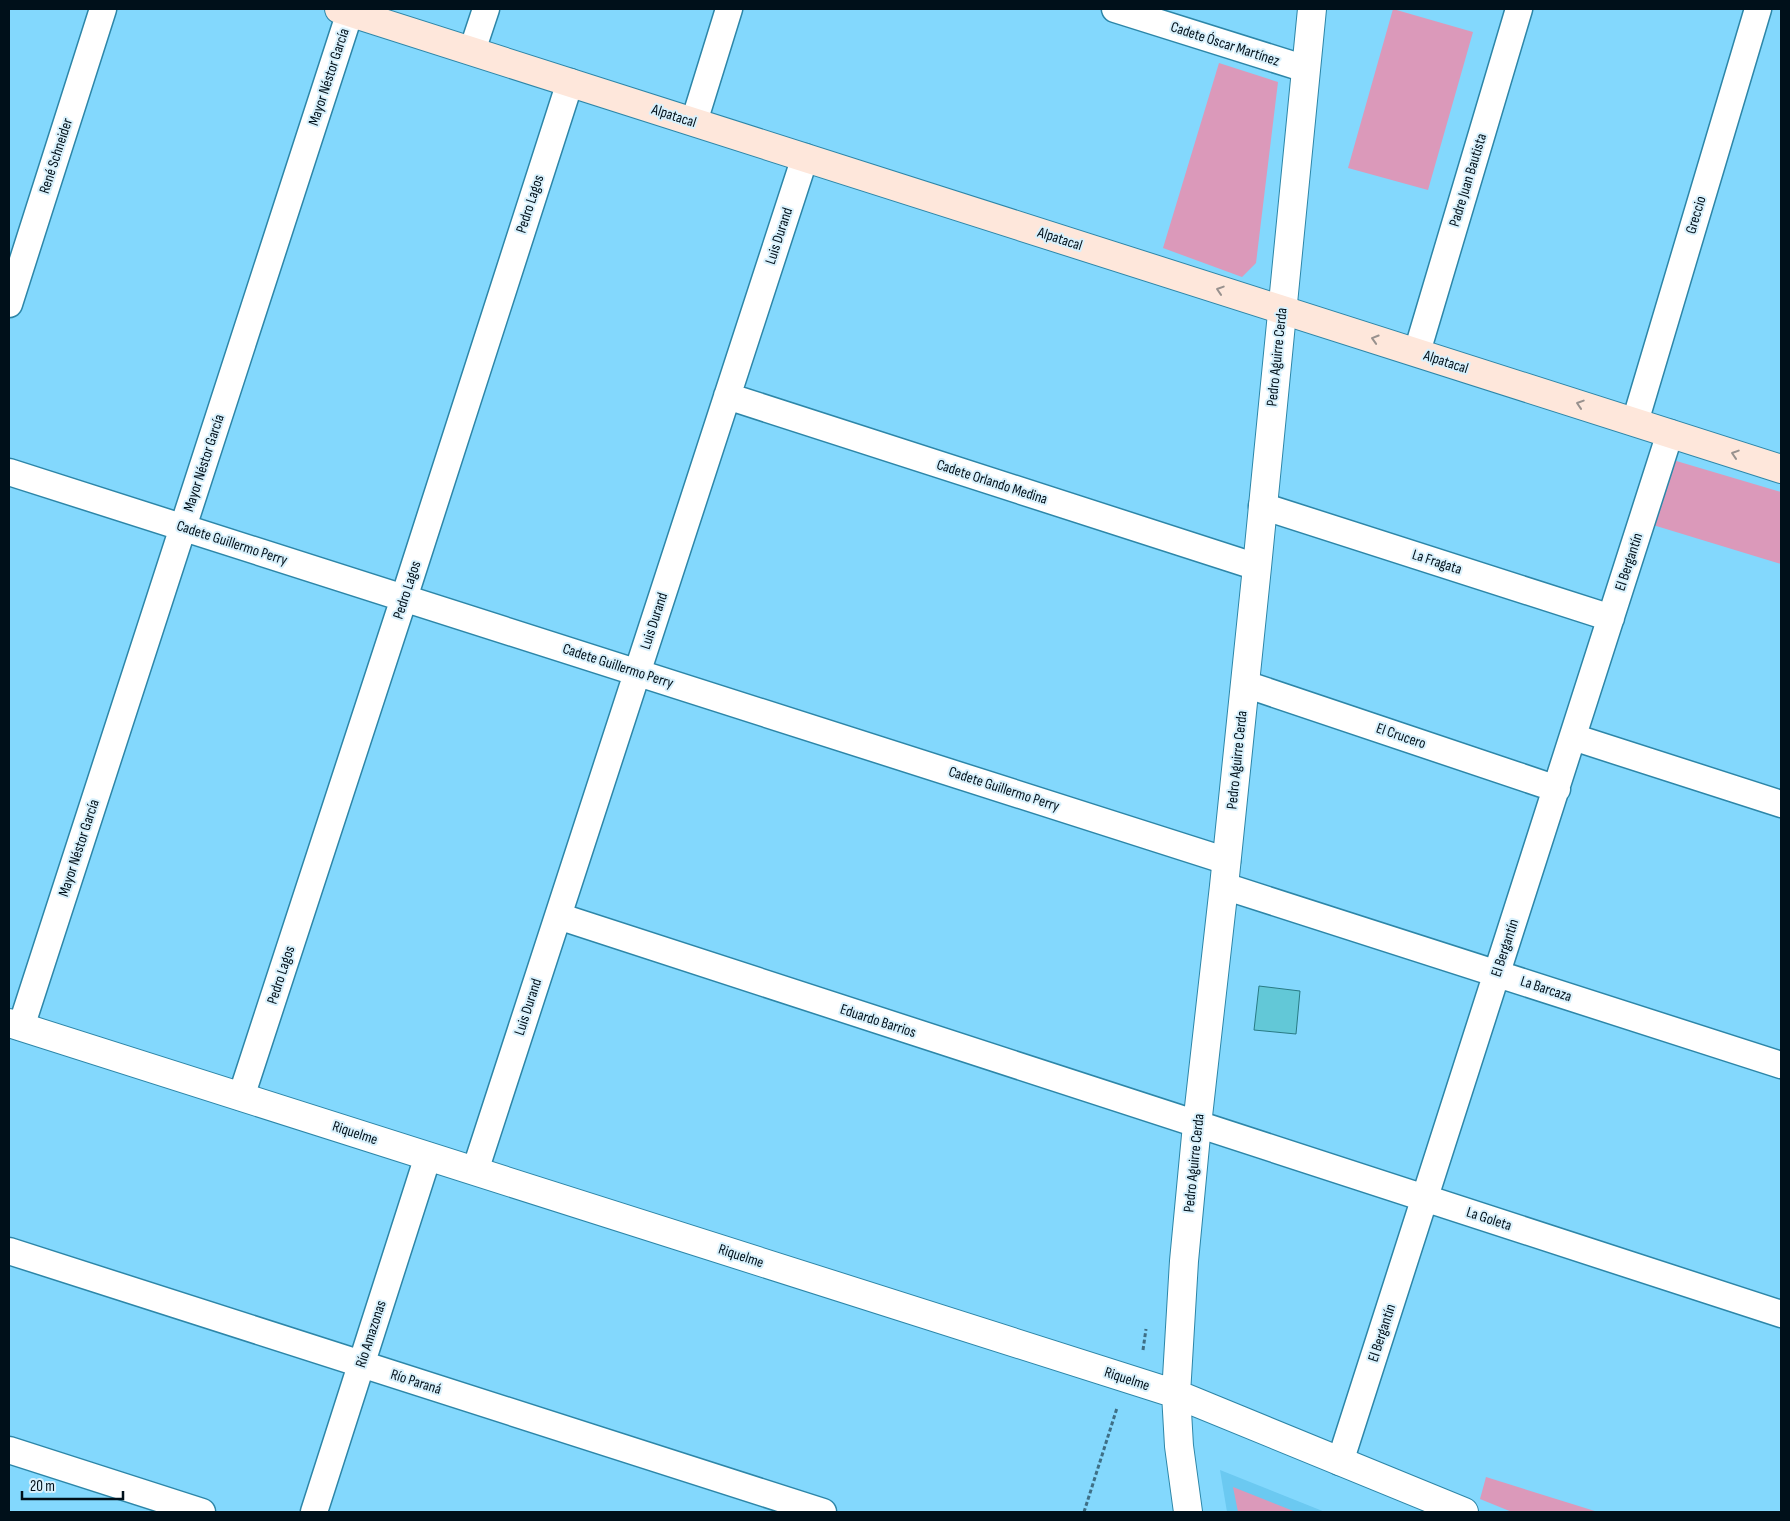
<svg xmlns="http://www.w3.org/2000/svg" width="1790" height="1521" font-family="'Sofia Sans Condensed',sans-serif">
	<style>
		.built { fill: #6bc9f1 }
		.green { fill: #db99ba }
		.building { fill: #62c8d7; stroke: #297a84 }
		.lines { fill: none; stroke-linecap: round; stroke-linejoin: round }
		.minor-casing { stroke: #2d86a8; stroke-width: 29 }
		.tertiary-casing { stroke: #2d86a8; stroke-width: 30 }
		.secondary-casing { stroke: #2d86a8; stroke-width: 30 }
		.path { stroke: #3e6f86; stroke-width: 3; stroke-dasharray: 4 2.5; stroke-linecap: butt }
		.minor { stroke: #fff; stroke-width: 26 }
		.tertiary { stroke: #fff; stroke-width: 28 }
		.secondary { stroke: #fee7db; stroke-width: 28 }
		.oneway { stroke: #98918e }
		.labels { text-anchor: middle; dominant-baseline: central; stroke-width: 4; stroke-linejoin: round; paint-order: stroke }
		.street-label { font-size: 15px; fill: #00101a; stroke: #d9f1fc }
	</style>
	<rect width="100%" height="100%" fill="#83d8fd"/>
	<path class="built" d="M1220 1470 1325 1512H1227Z"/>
	<path class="green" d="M1393 9 1473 32 1428 190 1348 168Z
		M1219 63 1278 82 1256 263 1242 277 1163 248Z
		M1673 460 1781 492V564L1653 525Z
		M1486 1477 1598 1512H1512L1480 1499Z
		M1233 1487 1296 1512H1238Z"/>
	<path class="building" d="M1259 986 1300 991 1296 1034 1254 1030Z"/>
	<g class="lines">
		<g class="minor-casing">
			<path id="minor" d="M1115 9 1306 69
				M472 51 486 9
				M694 122 729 9
				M9 304 103 9
				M1417 352 1519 9
				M727 396 1257 567
				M1635 422 1758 9
				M9 472 1227 861
				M1262 506 1611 618
				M1245 684 1557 789
				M1573 737 1781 804
				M1224 886 1781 1065
				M558 916 1781 1314
				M21 1027 350 12
				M241 1097 404 598 570 82
				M475 1171 805 157
				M9 1251 823 1512
				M9 1450 202 1512
				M1340 1462 1670 433
				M314 1512 428 1156"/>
		</g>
		<g class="tertiary-casing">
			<path id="tertiary" d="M9 1023 1176 1394 1464 1512
				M1188 1512 1179 1446 1176 1394 1184 1261 1197 1125 1224 886 1257 567 1312 9"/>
		</g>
		<g class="secondary-casing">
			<path id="secondary" d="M339 9 1781 469"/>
		</g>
		<path class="path" d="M1143 1350 1146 1329
			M1084 1512 1117 1408"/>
		<use href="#minor" class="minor"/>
		<use href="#tertiary" class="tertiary"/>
		<use href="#secondary" class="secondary"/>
	</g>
	<defs><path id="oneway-chevron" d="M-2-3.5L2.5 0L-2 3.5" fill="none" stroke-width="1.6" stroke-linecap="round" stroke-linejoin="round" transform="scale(1.25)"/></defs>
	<g class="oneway">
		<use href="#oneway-chevron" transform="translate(1220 290) rotate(-162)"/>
		<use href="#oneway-chevron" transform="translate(1375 339) rotate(-163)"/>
		<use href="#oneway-chevron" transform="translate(1580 404) rotate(-162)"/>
		<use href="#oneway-chevron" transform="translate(1735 454) rotate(-162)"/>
	</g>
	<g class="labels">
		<g class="street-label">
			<text transform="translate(1225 44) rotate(18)">Cadete Óscar Martínez</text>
			<text transform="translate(329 77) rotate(-72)">Mayor Néstor García</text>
			<text transform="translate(674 116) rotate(18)">Alpatacal</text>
			<text transform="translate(56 156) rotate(-72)">René Schneider</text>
			<text transform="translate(1468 180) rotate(-73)">Padre Juan Bautista</text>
			<text transform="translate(530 204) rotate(-72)">Pedro Lagos</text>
			<text transform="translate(1696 215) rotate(-73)">Greccio</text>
			<text transform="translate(779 236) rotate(-72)">Luis Durand</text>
			<text transform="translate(1060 239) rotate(18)">Alpatacal</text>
			<text transform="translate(1277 357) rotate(-84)">Pedro Aguirre Cerda</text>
			<text transform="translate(1446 362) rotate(18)">Alpatacal</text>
			<text transform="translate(204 463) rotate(-72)">Mayor Néstor García</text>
			<text transform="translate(992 482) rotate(18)">Cadete Orlando Medina</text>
			<text transform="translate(232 543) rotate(18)">Cadete Guillermo Perry</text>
			<text transform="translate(1437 562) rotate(18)">La Fragata</text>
			<text transform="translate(1629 562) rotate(-72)">El Bergantín</text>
			<text transform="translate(407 590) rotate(-72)">Pedro Lagos</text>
			<text transform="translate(654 621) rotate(-72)">Luis Durand</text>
			<text transform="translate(618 666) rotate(18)">Cadete Guillermo Perry</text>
			<text transform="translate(1401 736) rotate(19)">El Crucero</text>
			<text transform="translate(1237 760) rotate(-84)">Pedro Aguirre Cerda</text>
			<text transform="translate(1004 789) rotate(18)">Cadete Guillermo Perry</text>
			<text transform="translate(79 848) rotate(-72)">Mayor Néstor García</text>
			<text transform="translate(1505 948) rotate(-72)">El Bergantín</text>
			<text transform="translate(281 975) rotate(-72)">Pedro Lagos</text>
			<text transform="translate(1546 989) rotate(18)">La Barcaza</text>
			<text transform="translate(528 1007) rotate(-72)">Luis Durand</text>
			<text transform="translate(878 1021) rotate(18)">Eduardo Barrios</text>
			<text transform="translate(355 1133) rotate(18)">Riquelme</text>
			<text transform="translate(1194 1163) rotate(-84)">Pedro Aguirre Cerda</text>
			<text transform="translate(1489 1219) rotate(18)">La Goleta</text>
			<text transform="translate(741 1256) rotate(18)">Riquelme</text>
			<text transform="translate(1382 1333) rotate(-72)">El Bergantín</text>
			<text transform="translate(371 1334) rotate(-72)">Río Amazonas</text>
			<text transform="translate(1127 1379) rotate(18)">Riquelme</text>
			<text transform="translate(416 1382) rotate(18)">Río Paraná</text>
		</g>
	</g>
	<rect width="1790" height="1521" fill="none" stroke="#00101a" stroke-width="20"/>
	<path d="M22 1491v8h101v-8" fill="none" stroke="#00101a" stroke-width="2.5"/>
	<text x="30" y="1491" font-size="15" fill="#00101a" stroke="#d9f1fc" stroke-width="4" paint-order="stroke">20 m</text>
</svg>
